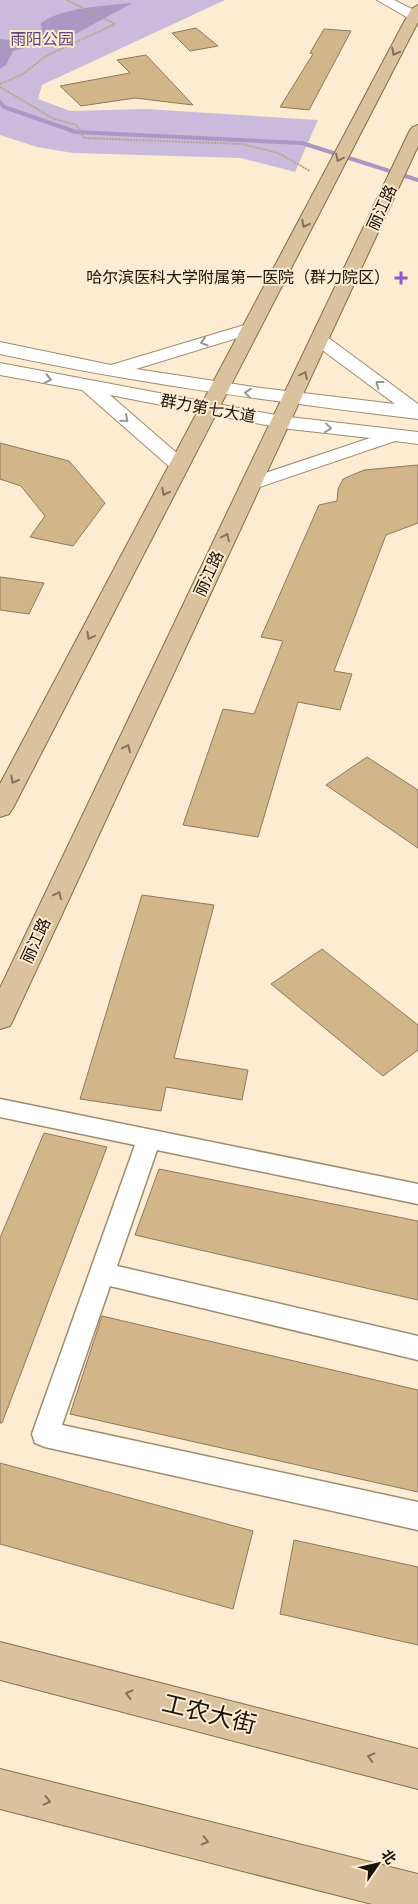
<svg xmlns="http://www.w3.org/2000/svg" width="418" height="1904" font-family="'Alegreya Sans','Noto Sans SC',sans-serif">
	<style>
		.green { fill: #cabbdc }
		.water { fill: #ab97c3 }
		.lines { fill: none; stroke-linecap: round; stroke-linejoin: round }
		.stream { stroke: #ab97c3; stroke-width: 4 }
		.building { fill: #d3b58a; stroke: #8c795c }
		.minor-casing { stroke: #9f8b6d; stroke-width: 3 }
		.secondary-casing { stroke: #9f8b6d; stroke-width: 2 }
		.primary-casing { stroke: #876b3f; stroke-width: 2 }
		.path { stroke: #b4a691; stroke-width: 2; stroke-dasharray: 2 1; stroke-linecap: butt }
		.minor { fill: #fff; fill-rule: evenodd }
		.secondary { fill: #fff; fill-rule: evenodd }
		.primary { fill: #dac29e; fill-rule: evenodd }
		.oneway { stroke: #84735a }
		.oneway2 { stroke: #989590 }
		.poi-dot { fill: #9556cc; stroke: #fdecd2; stroke-width: 2 }
		.labels { text-anchor: middle; dominant-baseline: central; stroke-width: 4; stroke-linejoin: round; paint-order: stroke }
		.far-park-label { font-size: 16px; fill: #60437c; stroke: #fdecd2 }
		.far-street-label { font-size: 16px; fill: #1a1308; stroke: #fdecd2 }
		.far-poi-label { font-size: 16px; fill: #1a1308; stroke: #fdecd2; text-anchor: end }
		.near-street-label { font-size: 24px; fill: #1a1308; stroke: #fdecd2 }
	</style>
	<rect width="100%" height="100%" fill="#fdecd2"/>
	<path class="green" d="M0 0H225L42 85 38 99 70 111 146 109 318 120 295 172 241 158 73 153 37 147 0 135Z"/>
	<path class="water" d="M132 3 74 35 13 51 6 65 0 69V39L8 40 42 33 41 23C63 7 104 6 132 3Z"/>
	<g class="lines">
		<path class="stream" d="M0 102 4 107 76 132 302 143 418 180"/>
	</g>
	<path class="building" d="M196 28 218 46 190 51 172 33Z
		M324 29 351 31 309 110 280 107 313 54 310 53Z
		M146 55 193 105 135 98 81 106 60 86 130 73 117 60Z
		M0 443 69 461 105 503 73 546 30 537 45 516 21 486 0 479Z
		M418 465V523L386 535 334 671 352 674 340 710 298 702 258 837 183 825 223 709 254 714 283 641 261 637 319 505 337 501 338 489 343 479 364 470Z
		M0 577 44 583 29 614 0 610Z
		M367 757 418 790V848L326 785Z
		M142 895 214 905 174 1058 248 1070 242 1100 166 1087 161 1111 80 1099Z
		M322 949 418 1025V1050L383 1076 271 984Z
		M44 1133 107 1147 2 1423H0V1238Z
		M159 1169 418 1221V1300L135 1235Z
		M102 1316 418 1390V1492L70 1414Z
		M0 1463 253 1531 233 1609 0 1544Z
		M294 1540 418 1567V1645L280 1614Z"/>
	<g class="lines">
		<g class="minor-casing">
			<path id="minor" d="M0 1099 418 1184V1204L157 1150 117 1266 418 1336V1360L110 1286 62 1425 418 1502V1530L45 1447 35 1443 32 1434 135 1145 0 1117Z"/>
		</g>
		<g class="secondary-casing">
			<path id="secondary" d="M377 0H394L418 12V19H410Z
				M251 323 257 324 260 328 257 332 136 369 261 388 395 404 314 344 311 340 314 336 320 335 326 336 418 404V419C278 402 138 384 0 354V342L111 365Z
				M0 363 281 416 418 432V444L395 441 251 490 244 488 241 484 244 480 370 438 281 428 110 395 186 461 189 465 186 469 179 471 172 469 82 390 0 375Z"/>
		</g>
		<g class="primary-casing">
			<path id="primary" d="M418 5V22L13 808 9 814 0 817V784L411 9Z
				M418 125V146L14 1018 10 1026 0 1029V988L410 130 413 127Z
				M0 1642 418 1749V1789L0 1680Z
				M0 1769 418 1874V1904H372L0 1809Z"/>
		</g>
		<path class="path" d="M67 0 115 24
			M0 84 23 74 46 56 115 24
			M0 87 54 119 76 125 84 138 242 144 278 153 310 171"/>
		<use href="#minor" class="minor"/>
		<use href="#secondary" class="secondary"/>
		<use href="#primary" class="primary"/>
	</g>
	<defs><path id="oneway-chevron" d="M-2-3.5L2.5 0L-2 3.5" fill="none" stroke-width="1.6" stroke-linecap="round" stroke-linejoin="round" transform="scale(1.25)"/></defs>
	<g class="oneway">
		<use href="#oneway-chevron" transform="translate(395 52) rotate(118)"/>
		<use href="#oneway-chevron" transform="translate(339 158) rotate(116)"/>
		<use href="#oneway-chevron" transform="translate(305 224) rotate(118)"/>
		<use href="#oneway-chevron" transform="translate(304 375) rotate(-65)"/>
		<use href="#oneway-chevron" transform="translate(165 492) rotate(118)"/>
		<use href="#oneway-chevron" transform="translate(226 537) rotate(-65)"/>
		<use href="#oneway-chevron" transform="translate(90 636) rotate(118)"/>
		<use href="#oneway-chevron" transform="translate(127 748) rotate(-65)"/>
		<use href="#oneway-chevron" transform="translate(14 780) rotate(118)"/>
		<use href="#oneway-chevron" transform="translate(58 895) rotate(-65)"/>
		<use href="#oneway-chevron" transform="translate(129 1694) rotate(-166)"/>
		<use href="#oneway-chevron" transform="translate(371 1757) rotate(-166)"/>
		<use href="#oneway-chevron" transform="translate(47 1801) rotate(14)"/>
		<use href="#oneway-chevron" transform="translate(205 1841) rotate(14)"/>
	</g>
	<g class="oneway2">
		<use href="#oneway-chevron" transform="translate(204 342) rotate(163)"/>
		<use href="#oneway-chevron" transform="translate(48 379) rotate(11)"/>
		<use href="#oneway-chevron" transform="translate(379 384) rotate(-143)"/>
		<use href="#oneway-chevron" transform="translate(248 393) rotate(-173)"/>
		<use href="#oneway-chevron" transform="translate(125 419) rotate(41)"/>
		<use href="#oneway-chevron" transform="translate(328 428) rotate(7)"/>
	</g>
	<path class="poi-dot" d="M398.5 270.5h5v5h5v5h-5v5h-5v-5h-5v-5h5z"/>
	<g class="labels">
		<g class="far-park-label">
			<text x="42" y="40">雨阳公园</text>
		</g>
		<g class="far-street-label">
			<text transform="translate(382 208) rotate(-65)">丽江路</text>
			<text transform="translate(208 409) rotate(10)">群力第七大道</text>
			<text transform="translate(209 574) rotate(-65)">丽江路</text>
			<text transform="translate(36 941) rotate(-65)">丽江路</text>
		</g>
		<g class="far-poi-label">
			<text x="390" y="278">哈尔滨医科大学附属第一医院（群力院区）</text>
		</g>
		<g class="near-street-label">
			<text transform="translate(209 1715) rotate(14)">工农大街</text>
		</g>
	</g>
	<g transform="translate(378 1864) rotate(56)" stroke="#fdecd2" stroke-width="4" paint-order="stroke">
	<path d="M0-4L9 19L0 12L-9 19Z" fill="#1a1308"/>
	<text y="-8" font-size="14" font-weight="bold" text-anchor="middle" fill="#1a1308">北</text>
	</g>
</svg>
